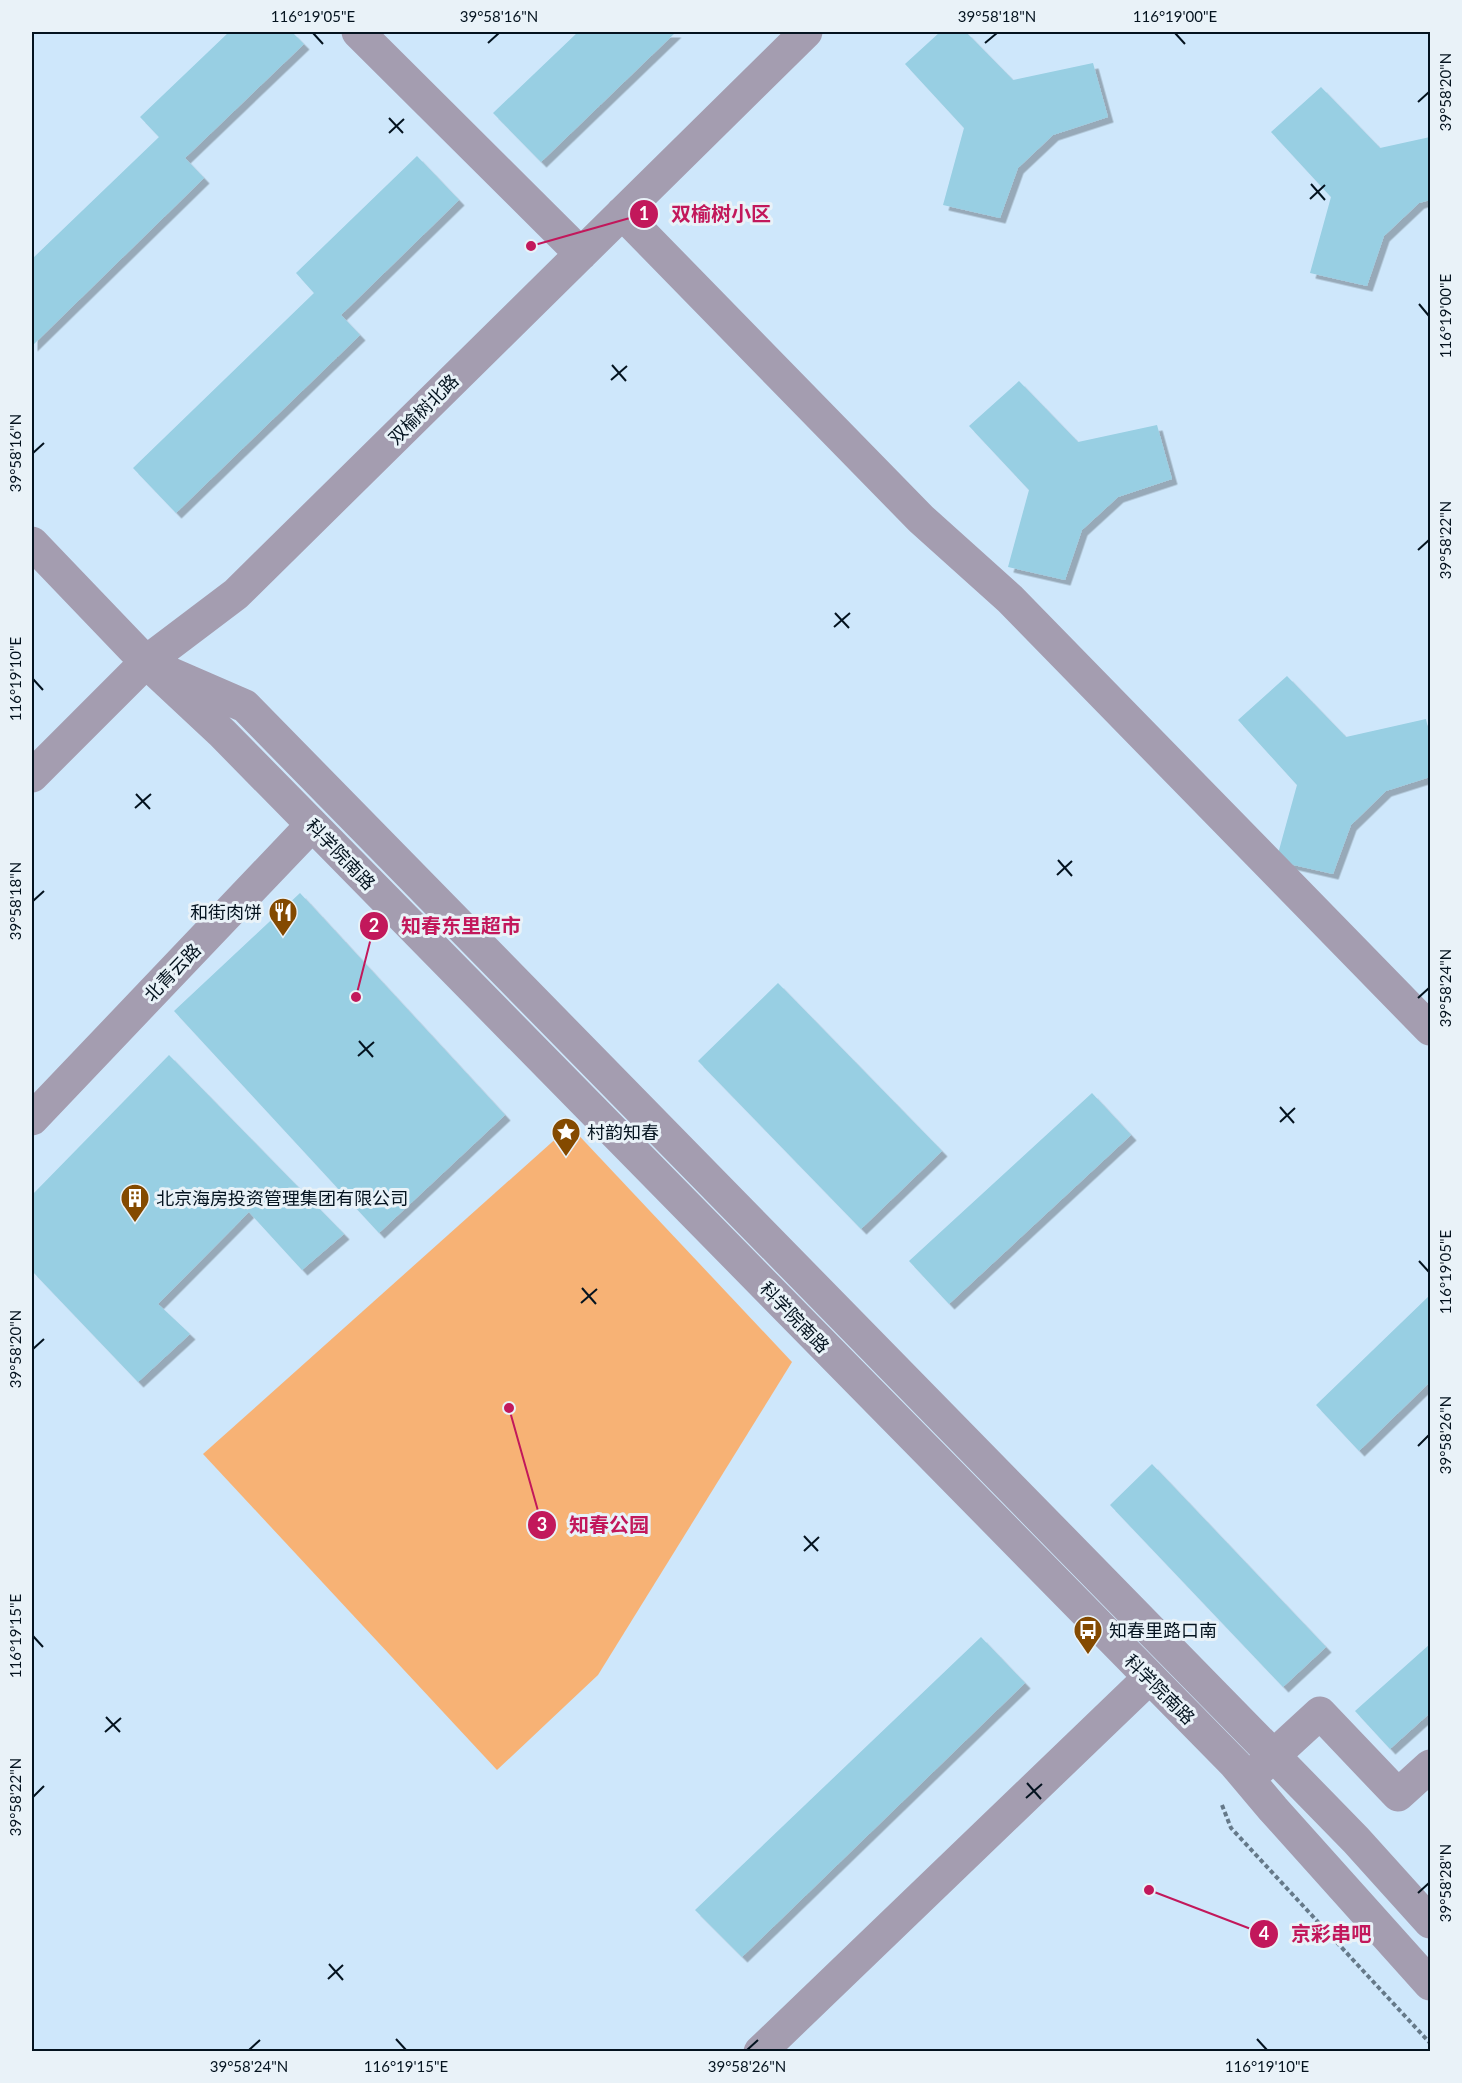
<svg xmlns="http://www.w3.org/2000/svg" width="1462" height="2083" font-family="Lato,'Noto Sans SC',sans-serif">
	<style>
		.green { fill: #f7b275 }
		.building { fill: #98cfe3; filter: url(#shadow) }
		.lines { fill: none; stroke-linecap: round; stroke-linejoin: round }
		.path { stroke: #657989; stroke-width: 4; stroke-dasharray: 4.5 3; stroke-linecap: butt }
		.minor { stroke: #a49db0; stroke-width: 33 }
		.ticks { fill: none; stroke: #04131f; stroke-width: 2 }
		.labels { text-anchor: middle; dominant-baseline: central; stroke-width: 6; stroke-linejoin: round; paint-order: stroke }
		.street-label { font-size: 18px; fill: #04131f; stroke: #e9f2f8 }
		.poi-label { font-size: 18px; fill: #04131f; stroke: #e9f2f8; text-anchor: start }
		.leader { fill: none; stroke: #c2185b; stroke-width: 2 }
		.callout-dot { fill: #c2185b; stroke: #e9f2f8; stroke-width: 2 }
		.mark-label { font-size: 18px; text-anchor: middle; font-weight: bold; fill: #fff }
		.callout-label { font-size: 20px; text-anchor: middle; font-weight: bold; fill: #c2185b; stroke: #e9f2f8; stroke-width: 6; stroke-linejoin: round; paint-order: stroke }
		.neatline { fill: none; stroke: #04131f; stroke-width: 2 }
		.ticks-label { font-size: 15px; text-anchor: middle; fill: #04131f }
	</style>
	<defs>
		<filter id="shadow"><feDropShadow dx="5.5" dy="5.5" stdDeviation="0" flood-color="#0004"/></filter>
	</defs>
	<rect width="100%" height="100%" fill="#cee7fb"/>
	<path class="green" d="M570 1126 792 1362 598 1675 497 1770 203 1454Z"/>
	<path class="building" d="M229 32H292L304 44 185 158 204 178 32 346V259L159 137 140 117Z
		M578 32H676L541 162 493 113Z
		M940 32H966L1013 80 1093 63 1108 117 1053 135 1018 168 1000 218 943 205 964 128 905 64Z
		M1321 87 1380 148 1430 137V200L1419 203 1384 236 1367 286 1310 273 1331 197 1271 132Z
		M417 156 459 200 341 315 360 335 176 513 133 468 314 293 296 273Z
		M1019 381 1078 442 1157 425 1172 479 1118 497 1082 530 1065 580 1008 567 1029 490 969 426Z
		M1287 676 1346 737 1426 719 1430 737V777L1386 791 1351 825 1333 874 1276 861 1297 785 1238 720Z
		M300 893 505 1115 379 1233 174 1011Z
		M778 983 942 1151 861 1229 698 1061Z
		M169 1055 344 1234 302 1270 249 1212 158 1304 190 1334 138 1382 32 1271V1195Z
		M1092 1093 1131 1135 949 1304 909 1261Z
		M1430 1295V1382L1359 1451 1316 1405Z
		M1152 1464 1326 1647 1283 1687 1110 1505Z
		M981 1637 1025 1683 742 1957 695 1910Z
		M1430 1644V1713L1390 1749 1355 1711Z"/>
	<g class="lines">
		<path class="path" d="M1222 1805 1231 1828 1430 2043"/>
		<path class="minor" d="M358 32 581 254
			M622 213 921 519 1010 599 1430 1029
			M32 543 146 662 222 733 1235 1764 1273 1809 1430 1984
			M169 673 245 706 1274 1756 1356 1840 1430 1922
			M32 776 146 662 236 594 806 32
			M32 1119 312 825
			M1258 1770 1320 1713 1398 1795 1430 1766
			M760 2052 1149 1678"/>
	</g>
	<path class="ticks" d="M313 33 323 44M1175 33 1185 44M488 43 499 33M985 43 997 33M1418 102 1429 92M389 118 403 133M389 133 404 119M1311 184 1325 200M1310 199 1325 185M1419 304 1429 316M612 365 626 381M611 380 627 366M33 453 44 443M1418 550 1429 540M835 613 849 628M834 627 850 613M33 679 43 690M136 794 150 809M135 808 151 794M1058 860 1072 876M1057 875 1072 861M33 901 44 891M1418 998 1429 988M359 1041 373 1057M358 1056 374 1042M1280 1107 1294 1123M1280 1122 1295 1108M1419 1261 1429 1272M582 1288 596 1304M581 1303 597 1289M33 1349 44 1339M1418 1446 1429 1435M804 1536 818 1551M804 1551 819 1537M33 1636 43 1647M106 1717 120 1732M105 1732 121 1718M1027 1783 1041 1799M33 1797 44 1786M1026 1798 1042 1784M1418 1893 1429 1883M329 1964 343 1980M328 1979 343 1965M396 2039 406 2050M1257 2039 1267 2050M249 2050 260 2040M747 2050 758 2040"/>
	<defs>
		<g id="restaurant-pin" transform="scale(1.5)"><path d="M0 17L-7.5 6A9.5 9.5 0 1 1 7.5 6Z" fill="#844a00" stroke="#e9f2f8"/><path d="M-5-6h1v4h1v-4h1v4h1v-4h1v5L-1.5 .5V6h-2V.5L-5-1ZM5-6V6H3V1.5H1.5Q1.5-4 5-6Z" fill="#fff"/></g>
		<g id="sight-pin" transform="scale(1.5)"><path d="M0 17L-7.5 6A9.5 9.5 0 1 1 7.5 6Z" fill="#844a00" stroke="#e9f2f8"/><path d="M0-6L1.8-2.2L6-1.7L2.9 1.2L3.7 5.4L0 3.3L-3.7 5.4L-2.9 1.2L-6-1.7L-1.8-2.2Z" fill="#fff"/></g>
		<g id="building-pin" transform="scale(1.5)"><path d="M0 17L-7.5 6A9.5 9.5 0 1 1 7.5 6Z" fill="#844a00" stroke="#e9f2f8"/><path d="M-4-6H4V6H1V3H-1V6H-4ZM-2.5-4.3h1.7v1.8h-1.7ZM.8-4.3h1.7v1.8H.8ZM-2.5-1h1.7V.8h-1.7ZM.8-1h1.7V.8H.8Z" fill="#fff"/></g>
		<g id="bus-pin" transform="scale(1.5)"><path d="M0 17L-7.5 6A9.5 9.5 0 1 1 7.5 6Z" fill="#844a00" stroke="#e9f2f8"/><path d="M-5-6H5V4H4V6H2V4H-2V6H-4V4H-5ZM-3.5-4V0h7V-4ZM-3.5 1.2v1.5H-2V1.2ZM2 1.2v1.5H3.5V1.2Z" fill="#fff"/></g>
	</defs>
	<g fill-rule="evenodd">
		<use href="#restaurant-pin" x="283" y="912"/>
		<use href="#sight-pin" x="566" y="1132"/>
		<use href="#building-pin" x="135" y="1198"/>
		<use href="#bus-pin" x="1088" y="1630"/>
	</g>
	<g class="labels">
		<g class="street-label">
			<text transform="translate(423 409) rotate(-45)">双榆树北路</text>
			<text transform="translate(341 854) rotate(46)">科学院南路</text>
			<text transform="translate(172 972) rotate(-46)">北青云路</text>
			<text transform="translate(795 1317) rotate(46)">科学院南路</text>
			<text transform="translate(1160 1689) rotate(45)">科学院南路</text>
		</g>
		<g class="poi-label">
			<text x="262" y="912" text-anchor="end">和街肉饼</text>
			<text x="587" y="1132">村韵知春</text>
			<text x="156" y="1198">北京海房投资管理集团有限公司</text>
			<text x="1109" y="1630">知春里路口南</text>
		</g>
	</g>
	<path class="leader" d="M531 246L644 214M356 997L374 926M509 1408L542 1525M1149 1890L1264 1934"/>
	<g class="callout-dot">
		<circle cx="531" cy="246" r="6"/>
		<circle cx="356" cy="997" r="6"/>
		<circle cx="509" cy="1408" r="6"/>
		<circle cx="1149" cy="1890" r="6"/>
		<circle cx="644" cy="214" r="15"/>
		<circle cx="374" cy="926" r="15"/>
		<circle cx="542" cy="1525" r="15"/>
		<circle cx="1264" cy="1934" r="15"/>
	</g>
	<g class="mark-label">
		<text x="644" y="220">1</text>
		<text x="374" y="932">2</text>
		<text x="542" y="1531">3</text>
		<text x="1264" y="1940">4</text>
	</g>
	<g class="callout-label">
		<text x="721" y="221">双榆树小区</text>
		<text x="461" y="933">知春东里超市</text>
		<text x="609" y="1532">知春公园</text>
		<text x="1331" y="1941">京彩串吧</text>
	</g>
	<rect width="1462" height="2083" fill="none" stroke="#e9f2f8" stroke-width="66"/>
	<rect x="33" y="33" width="1396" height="2017" class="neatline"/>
	<g class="ticks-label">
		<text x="313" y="22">116°19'05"E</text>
		<text x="499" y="22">39°58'16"N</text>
		<text x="997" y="22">39°58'18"N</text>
		<text x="1175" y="22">116°19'00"E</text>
		<text transform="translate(1446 92) rotate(-90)" y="5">39°58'20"N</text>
		<text transform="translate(1446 316) rotate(-90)" y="5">116°19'00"E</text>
		<text transform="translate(16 453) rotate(-90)" y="5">39°58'16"N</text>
		<text transform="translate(1446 540) rotate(-90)" y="5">39°58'22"N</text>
		<text transform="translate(16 679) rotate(-90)" y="5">116°19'10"E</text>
		<text transform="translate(16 901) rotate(-90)" y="5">39°58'18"N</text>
		<text transform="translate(1446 988) rotate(-90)" y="5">39°58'24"N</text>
		<text transform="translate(1446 1272) rotate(-90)" y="5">116°19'05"E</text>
		<text transform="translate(16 1349) rotate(-90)" y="5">39°58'20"N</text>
		<text transform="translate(1446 1435) rotate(-90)" y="5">39°58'26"N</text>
		<text transform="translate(16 1636) rotate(-90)" y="5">116°19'15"E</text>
		<text transform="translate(16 1797) rotate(-90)" y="5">39°58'22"N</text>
		<text transform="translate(1446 1883) rotate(-90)" y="5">39°58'28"N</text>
		<text x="249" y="2072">39°58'24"N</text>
		<text x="406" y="2072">116°19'15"E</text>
		<text x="747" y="2072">39°58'26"N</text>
		<text x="1267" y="2072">116°19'10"E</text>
	</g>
</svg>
